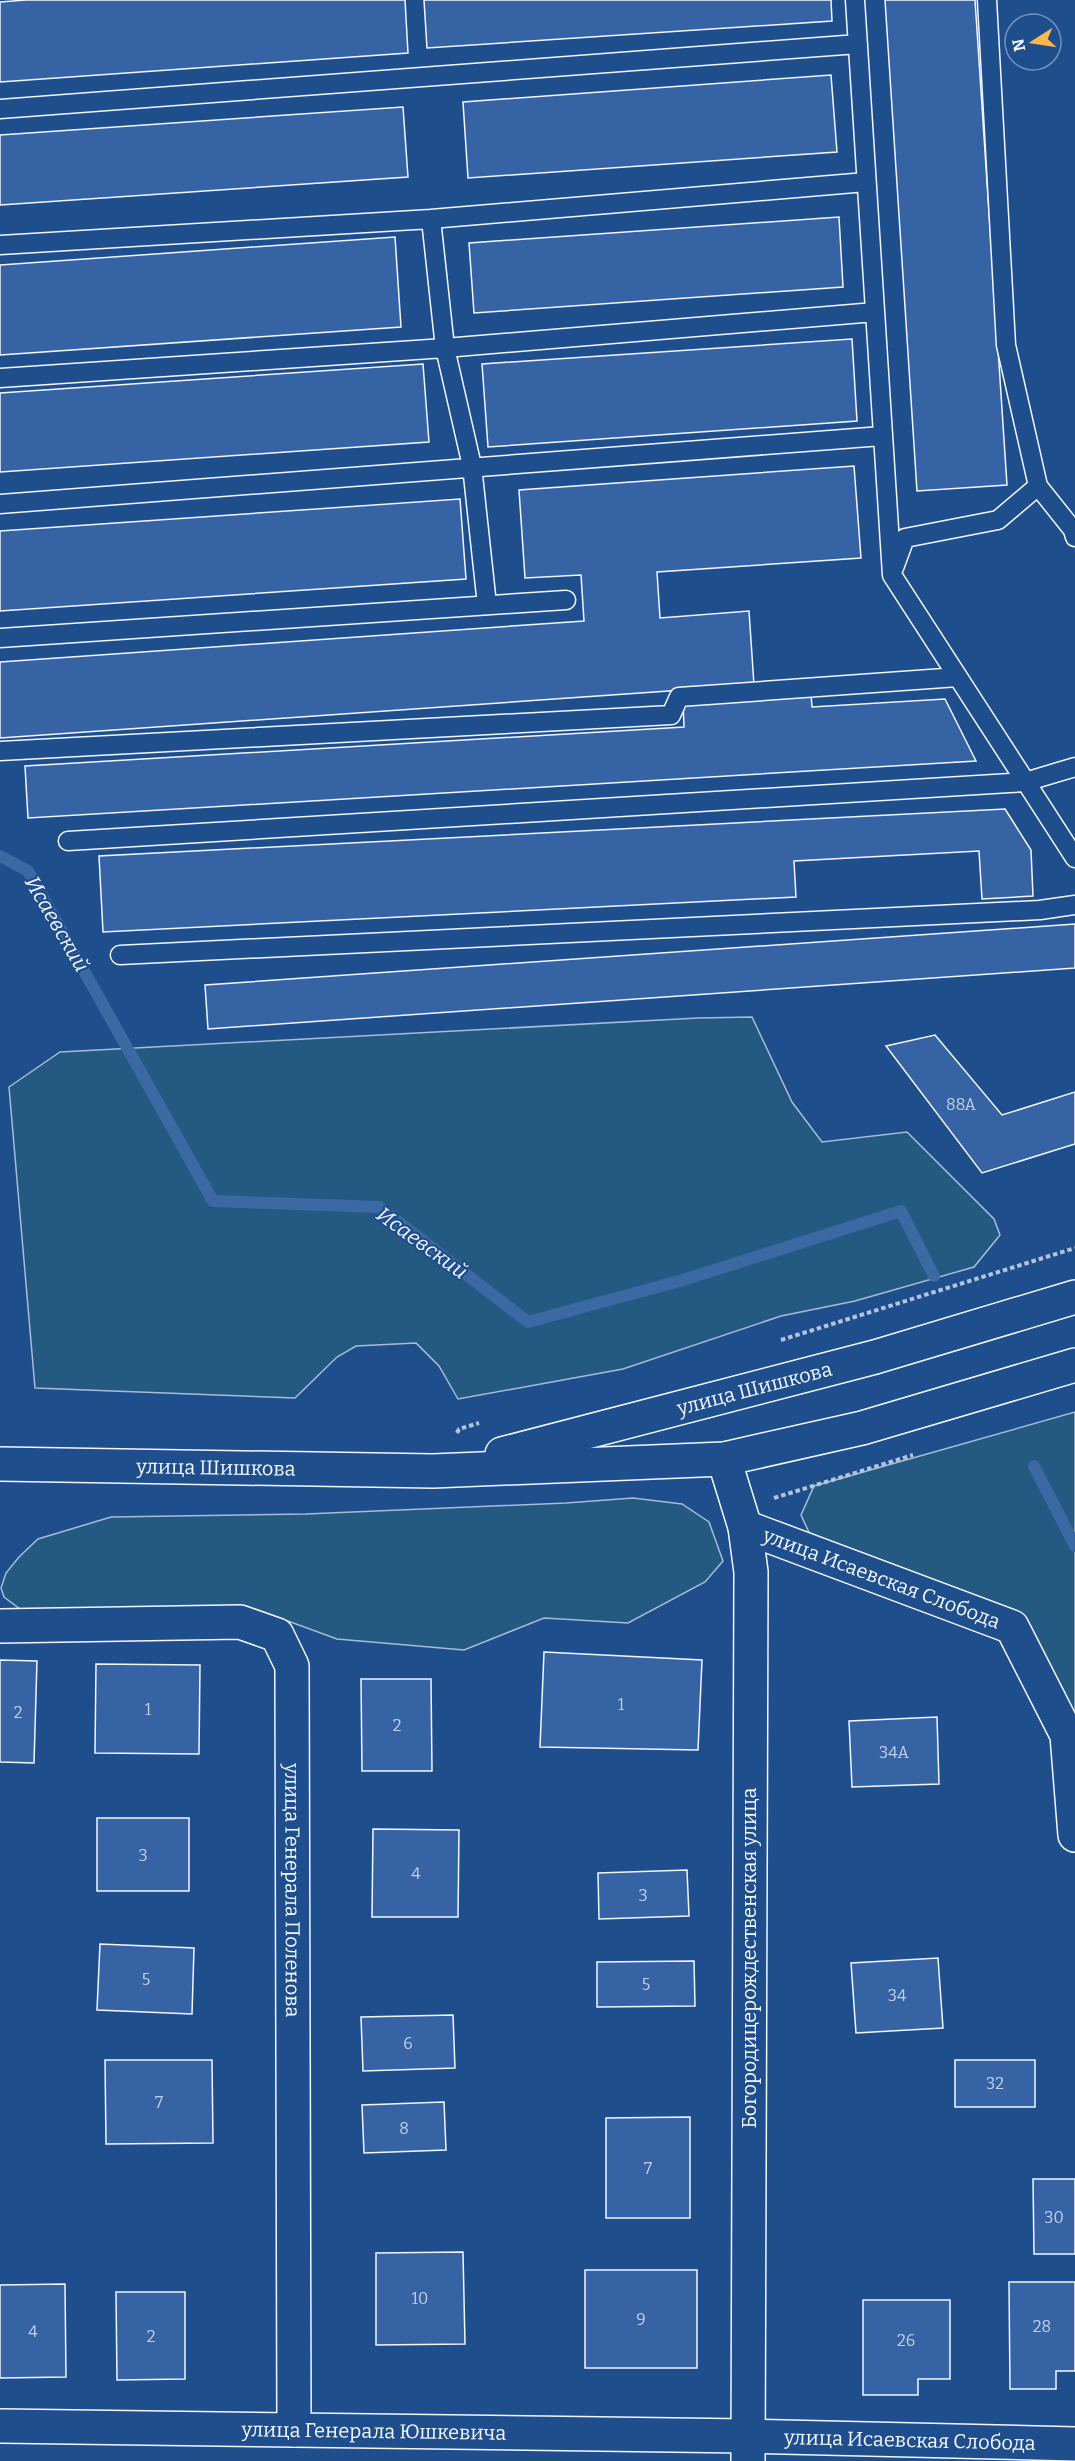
<svg xmlns="http://www.w3.org/2000/svg" width="1075" height="2461" font-family="Bitter,serif">
	<style>
		.green { fill: #245a82; stroke: #a8bbd7; stroke-width: 1.5 }
		.lines { fill: none; stroke-linecap: round; stroke-linejoin: round }
		.stream { stroke: #3b69a3; stroke-width: 12 }
		.building { fill: #3563a3; stroke: #f2f6ff; stroke-width: 1.5 }
		.service-casing { stroke: #f2f6ff; stroke-width: 21 }
		.minor-casing { stroke: #f2f6ff; stroke-width: 36 }
		.primary-casing { stroke: #f2f6ff; stroke-width: 36 }
		.path { stroke: #b3c4dc; stroke-width: 4; stroke-dasharray: 4.5 3; stroke-linecap: butt }
		.service { stroke: #1f4e8c; stroke-width: 18 }
		.minor { stroke: #1f4e8c; stroke-width: 33 }
		.primary { stroke: #1f4e8c; stroke-width: 33 }
		.labels { text-anchor: middle; dominant-baseline: central; stroke-width: 4.5; stroke-linejoin: round; paint-order: stroke }
		.number-label { font-size: 16px; fill: #c3d1e8 }
		.street-label { font-size: 20px; fill: #f2f6ff; stroke: #1f4e8c }
		.water-label { font-size: 21px; font-style: italic; fill: #f2f6ff; stroke: #1f4e8c }
	</style>
	<rect width="100%" height="100%" fill="#1f4e8c"/>
	<path class="green" d="M752 1017 792 1102 822 1142 907 1132 994 1219 1000 1235 974 1267 855 1301 781 1316 623 1369 458 1399 439 1366 416 1343 356 1346 337 1357 295 1398 35 1388 9 1087 60 1052 698 1018Z
		M1075 1412V1725L1065 1693 1041 1651 813 1541 801 1515 814 1486Z
		M633 1498 682 1504 709 1522 723 1561 705 1582 628 1623 544 1618 464 1650 337 1639 288 1621 240 1616 32 1618 4 1597 1 1588 6 1573 19 1557 38 1539 111 1517 306 1514 566 1503Z"/>
	<g class="lines">
		<path class="stream" d="M0 856 28 871 213 1201 379 1207 528 1322 683 1280 901 1211 934 1276
			M1034 1466 1075 1546"/>
	</g>
	<path class="building" d="M26 0H405L408 53 0 82V2Z
		M424 0H831L832 21 427 48Z
		M885 0H975L1007 485 917 491Z
		M831 75 837 152 468 178 463 102Z
		M403 107 408 177 0 205V135Z
		M839 217 843 287 474 313 469 243Z
		M395 237 401 327 0 355V265Z
		M852 339 857 421 488 447 482 364Z
		M423 364 429 442 0 472V393Z
		M854 466 861 558 657 572 660 618 749 611 754 685 0 738V662L584 621 581 575 525 578 519 490Z
		M460 499 466 579 0 611V531Z
		M811 694 812 707 945 699 976 761 28 818 25 766 684 727 683 702Z
		M1005 809 1031 850 1033 896 982 899 979 851 794 861 796 897 103 932 99 856Z
		M1075 924V968L208 1029 205 985Z
		M935 1035 1002 1115 1075 1092V1144L982 1173 886 1046Z
		M544 1652 702 1660 698 1750 540 1747Z
		M0 1660 37 1661 34 1763 0 1762Z
		M96 1664 200 1665 199 1754 95 1753Z
		M361 1679H431L432 1771H362Z
		M937 1717 939 1784 852 1787 849 1721Z
		M97 1818H189V1891H97Z
		M373 1829 459 1830 458 1917H372Z
		M687 1870 689 1916 599 1919 598 1873Z
		M100 1944 194 1948 192 2014 97 2010Z
		M938 1958 943 2028 856 2033 851 1963Z
		M694 1961 695 2006 597 2007V1962Z
		M453 2015 455 2068 363 2071 361 2017Z
		M105 2060H212L213 2143 106 2144Z
		M955 2060H1035V2107H955Z
		M444 2102 446 2150 364 2153 362 2105Z
		M690 2117V2218H606V2118Z
		M1033 2179H1075V2254H1034Z
		M463 2252 465 2344 376 2345V2253Z
		M585 2270H697V2368H585Z
		M1009 2282H1075V2371H1056V2389H1010Z
		M65 2284 66 2377 0 2378V2285Z
		M116 2292H185V2379L117 2380Z
		M863 2300H950V2379H918V2395H863Z"/>
	<g class="lines">
		<g class="service-casing">
			<path id="service" d="M855 0 892 575 1075 858
				M0 109 858 44
				M431 219 445 348 472 466 487 605
				M0 245 431 219 866 182
				M0 378 445 348 875 312
				M1038 486 1073 530 1075 537
				M0 504 882 436
				M894 568 905 538 998 520 1038 486 1006 345 987 0
				M0 638 566 600
				M0 751 671 715 679 697 958 677
				M68 841 1025 782 1075 767
				M120 955 1040 910 1075 905"/>
		</g>
		<g class="minor-casing">
			<g id="minor">
				<path d="M724 1459 745 1527 751 1572 748 2461"/>
				<path id="s1" d="M745 1527 1012 1627 1067 1735 1075 1835"/>
				<path id="s2" d="M0 1626 240 1622 277 1635 292 1666 294 2430"/>
				<path id="s3" d="M0 2426 746 2436 1075 2444"/>
			</g>
		</g>
		<g class="primary-casing">
			<g id="primary">
				<path id="s4" d="M502 1454 875 1357 1075 1297"/>
				<path id="s5" d="M0 1464 433 1471 724 1459 862 1428 1075 1365"/>
			</g>
		</g>
		<path class="path" d="M781 1340 1075 1248
			M457 1433 459 1429 479 1423
			M774 1498 913 1455"/>
		<use href="#service" class="service"/>
		<use href="#minor" class="minor"/>
		<use href="#primary" class="primary"/>
	</g>
	<g class="labels">
		<g class="number-label">
			<text x="961" y="1104">88А</text>
			<text x="621" y="1704">1</text>
			<text x="148" y="1709">1</text>
			<text x="18" y="1712">2</text>
			<text x="397" y="1725">2</text>
			<text x="894" y="1752">34А</text>
			<text x="143" y="1855">3</text>
			<text x="416" y="1873">4</text>
			<text x="643" y="1895">3</text>
			<text x="146" y="1979">5</text>
			<text x="646" y="1984">5</text>
			<text x="897" y="1995">34</text>
			<text x="408" y="2043">6</text>
			<text x="995" y="2083">32</text>
			<text x="159" y="2102">7</text>
			<text x="404" y="2128">8</text>
			<text x="648" y="2168">7</text>
			<text x="1054" y="2217">30</text>
			<text x="420" y="2298">10</text>
			<text x="641" y="2319">9</text>
			<text x="1042" y="2326">28</text>
			<text x="33" y="2331">4</text>
			<text x="151" y="2336">2</text>
			<text x="906" y="2340">26</text>
		</g>
		<g class="street-label">
			<text stroke="none"><textPath href="#s4" startOffset="261">улица Шишкова</textPath></text>
			<text stroke="none"><textPath href="#s5" startOffset="216">улица Шишкова</textPath></text>
			<text stroke="none"><textPath href="#s1" startOffset="146">улица Исаевская Слобода</textPath></text>
			<text stroke="none"><textPath href="#s2" startOffset="538">улица Генерала Поленова</textPath></text>
			<text transform="translate(749 1958) rotate(-90)">Богородицерождественская улица</text>
			<text stroke="none"><textPath href="#s3" startOffset="374">улица Генерала Юшкевича</textPath></text>
			<text stroke="none"><textPath href="#s3" startOffset="910">улица Исаевская Слобода</textPath></text>
		</g>
		<g class="water-label">
			<text transform="translate(57 924) rotate(60)">Исаевский</text>
			<text transform="translate(422 1243) rotate(36)">Исаевский</text>
		</g>
	</g>
	<g transform="translate(1033 42) rotate(258)"><circle r="28" fill="#1f4e8c" stroke="#7391ba" stroke-width="1.5"/>
	<path d="M0-4.5L10 22L0 15L-10 22Z" fill="#ffb74d"/>
	<text y="-9" font-size="16" font-weight="bold" text-anchor="middle" fill="#f2f6ff">N</text>
	</g>
</svg>
